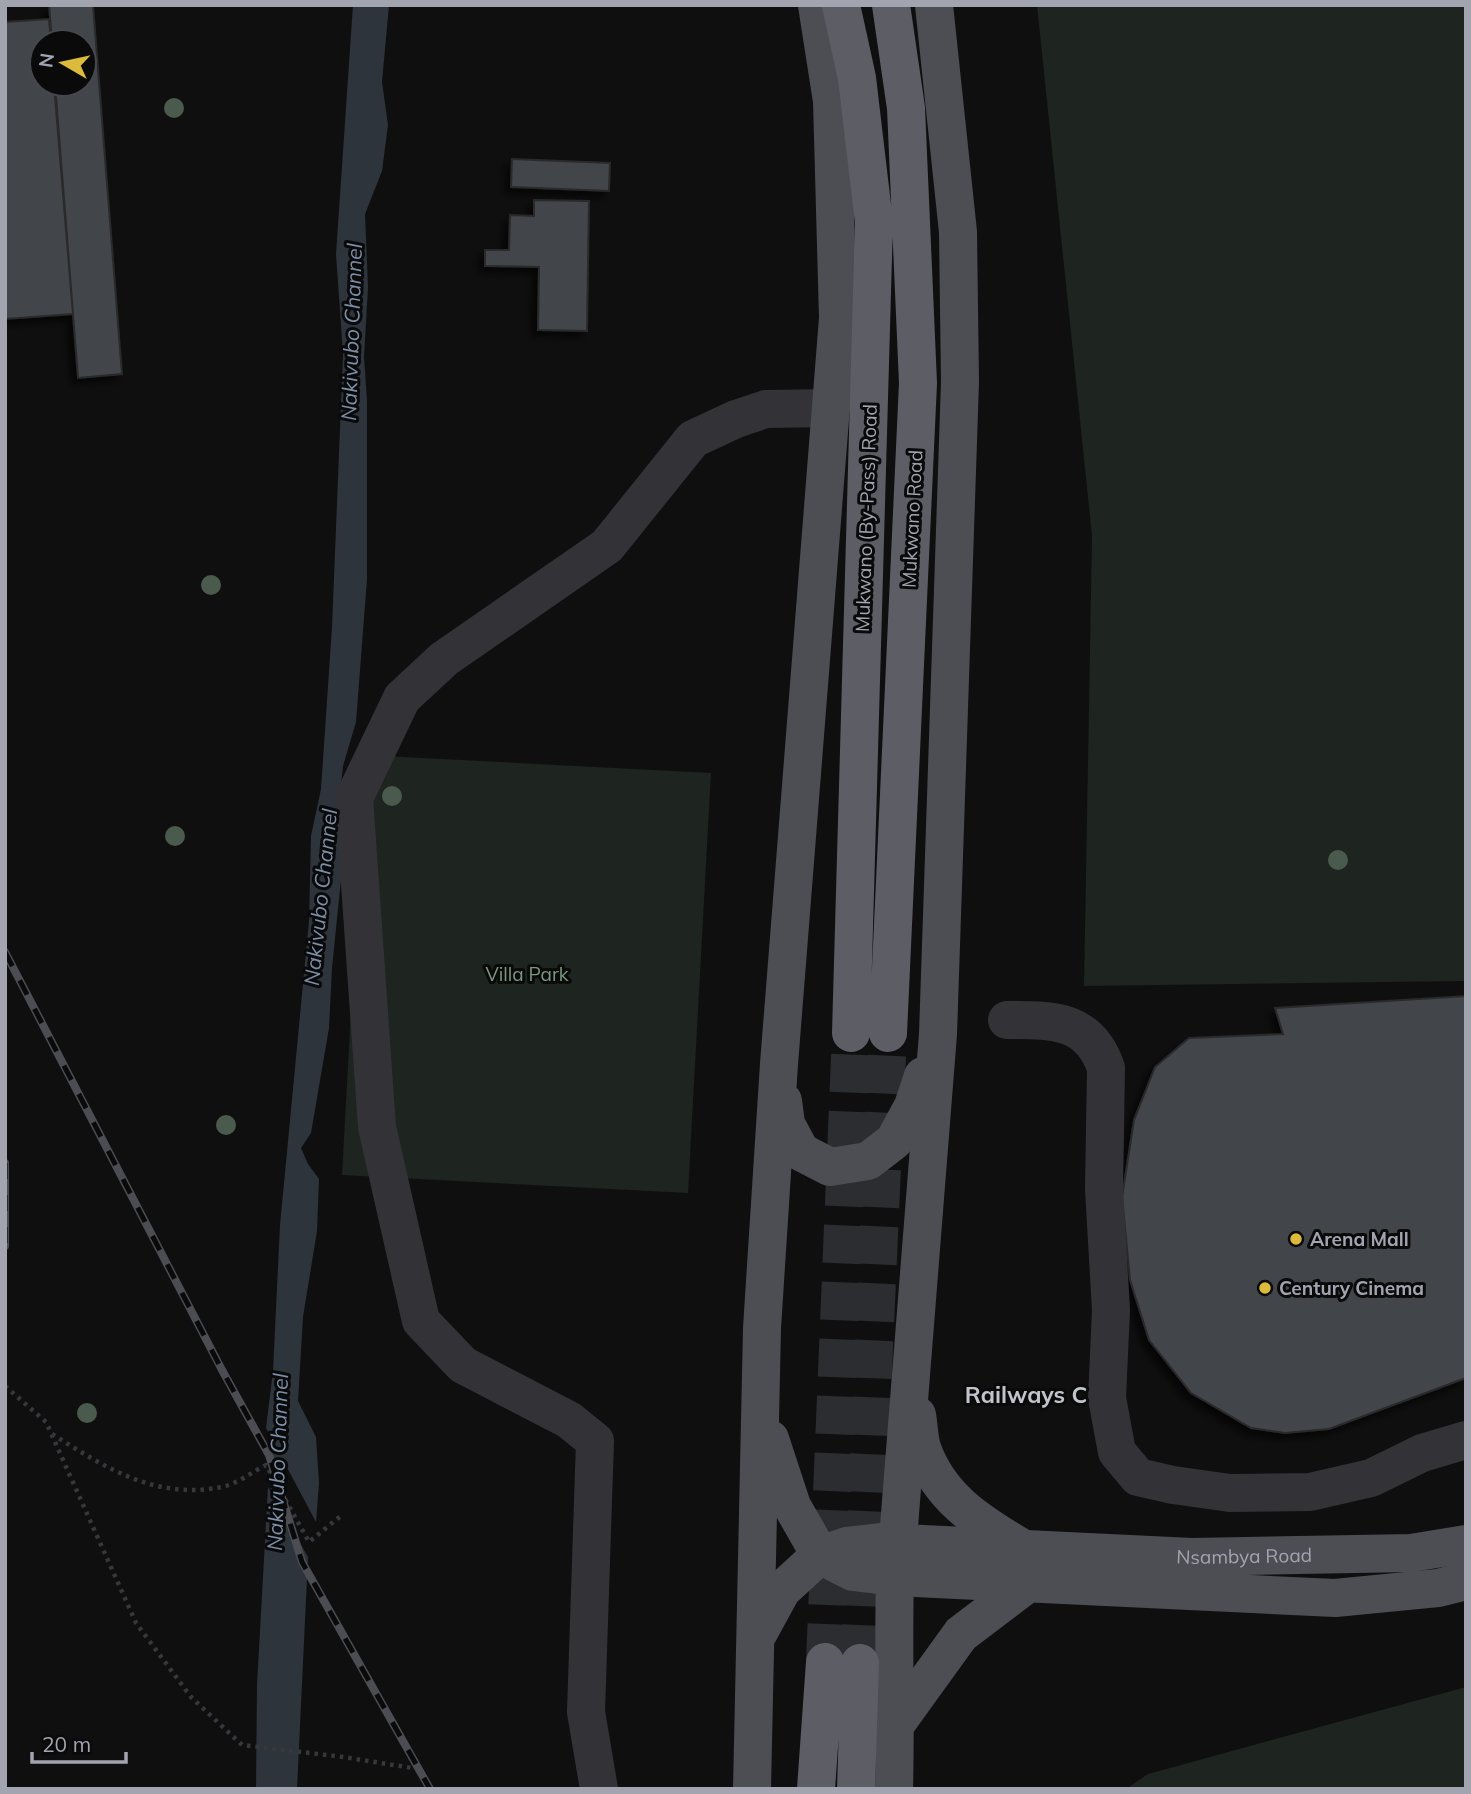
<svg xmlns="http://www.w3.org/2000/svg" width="1471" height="1794" font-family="Mulish,sans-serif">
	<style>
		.green { fill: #1e241f }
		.water { fill: #2e343b }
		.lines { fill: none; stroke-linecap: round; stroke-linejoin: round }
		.stream { stroke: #2e343b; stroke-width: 10 }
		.building { fill: #434448; stroke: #2a292c; stroke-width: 2; filter: url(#shadow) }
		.highway-tunnel { stroke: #2c2d30; stroke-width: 38; stroke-dasharray: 38 19; stroke-linecap: butt }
		.path { stroke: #37383c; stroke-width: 4.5; stroke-dasharray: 3.5 5; stroke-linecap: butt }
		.minor { stroke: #333337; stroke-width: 38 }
		.major { stroke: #4d4e53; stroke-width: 38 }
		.highway { stroke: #5d5e65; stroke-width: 38 }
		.rail-casing { stroke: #4c4d52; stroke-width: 8 }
		.rail { stroke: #0a0a0b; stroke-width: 5; stroke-dasharray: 16; stroke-linecap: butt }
		.tree { fill: #4a5b4e }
		.poi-dot { fill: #dbba3c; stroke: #0a0a0b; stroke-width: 2.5 }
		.labels { text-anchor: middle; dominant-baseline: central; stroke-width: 6; stroke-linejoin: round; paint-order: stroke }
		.street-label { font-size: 19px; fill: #a2a4b0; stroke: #0a0a0b }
		.park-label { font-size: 19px; fill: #7b9980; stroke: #0a0a0b }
		.poi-label { font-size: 19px; font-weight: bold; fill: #a2a4b0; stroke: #0a0a0b; text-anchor: start }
		.water-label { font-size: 21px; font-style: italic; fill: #7c8ea8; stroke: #0a0a0b }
		.quarter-label { font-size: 23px; font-weight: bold; fill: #c2c4cc; stroke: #0a0a0b }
	</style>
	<defs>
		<filter id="shadow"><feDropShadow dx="-6" dy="6" stdDeviation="3.5" flood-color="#0009"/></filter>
	</defs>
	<rect width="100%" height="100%" fill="#0f0f10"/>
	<path class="green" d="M1037 5H1466V981L1084 986 1092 536Z
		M365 755 711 773 688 1193 342 1175Z
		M1466 1687V1789H1126L1148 1774Z"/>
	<path class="water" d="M353 5H389L382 82 388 125 382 171 365 214 368 287 364 357 367 401V579L356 722 343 766 339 804 346 830 332 968 329 1028 311 1133 301 1148 308 1164 319 1179 317 1231 303 1317 298 1401 316 1437 319 1483 316 1522 266 1428 273 1371 280 1225 309 921 311 836 321 789 332 627 343 354 336 254Z
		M268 1487 308 1557 297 1789H256L257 1685Z"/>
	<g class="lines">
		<path class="stream" d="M275 1506 278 1437"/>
	</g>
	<path class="building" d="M49 5H93L122 374 78 378 55 84H84V42H52Z
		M49 19 51 42H42V84H54L73 314 5 319V22Z
		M512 159 610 163 609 191 511 187Z
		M534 200 589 201 587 331 538 330 539 267 485 266V250H509L510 215 534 216Z
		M1466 996V1378L1329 1429 1285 1433 1251 1428 1191 1393 1149 1340 1130 1280 1122 1197 1134 1120 1155 1067 1189 1038 1283 1034 1275 1008Z"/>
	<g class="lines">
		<path class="highway-tunnel" d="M825 1662 851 1033
			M860 1663 888 1033"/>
		<path class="path" d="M5 1386 46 1422 136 1623 191 1697 242 1745 343 1757 419 1769
			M52 1434C106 1468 155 1500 222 1487 237 1484 252 1472 266 1465L309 1542 343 1514"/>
		<path class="minor" d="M1007 1020C1051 1020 1089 1018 1106 1068L1104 1189 1111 1310 1107 1398 1117 1452 1138 1477 1173 1485 1230 1493 1310 1492 1371 1478 1422 1453 1466 1440
			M599 1789 586 1712 595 1441 569 1420 463 1365 421 1321 377 1127 354 798 402 698 444 659 607 546 693 439 736 419 766 409 831 408"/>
		<g class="major">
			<path d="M783 1101 786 1124 801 1152 830 1167 868 1161 894 1141 913 1106 923 1076"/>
			<path d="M917 1415C919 1426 919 1438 922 1448 939 1497 977 1521 1019 1546"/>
			<path d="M770 1439 792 1506 820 1555 853 1572 895 1577 1335 1598 1438 1588 1466 1581"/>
			<path id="s1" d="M758 1634 782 1590 820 1555 847 1546 882 1542 1192 1557 1411 1553 1466 1544"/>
			<path d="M896 1724 961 1634 1027 1584"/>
			<path d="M752 1789 762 1328 779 1064 838 318 832 101 817 5"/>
			<path d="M894 1789C896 1718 893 1648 895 1577L938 1034 960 382 958 232 934 5"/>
		</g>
		<path class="highway" d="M841 5 857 78 874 222 851 1033
			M888 1033 918 383 906 108 891 5
			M816 1789 825 1662
			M856 1789 860 1663"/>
		<g class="rail-casing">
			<path id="rail" d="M5 952 222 1370 269 1455 302 1562 430 1789
				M5 1163V1246"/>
		</g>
		<use href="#rail" class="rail"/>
	</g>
	<g class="tree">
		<circle cx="174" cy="108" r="10"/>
		<circle cx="211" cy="585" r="10"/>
		<circle cx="392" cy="796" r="10"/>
		<circle cx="175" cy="836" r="10"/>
		<circle cx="1338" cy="860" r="10"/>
		<circle cx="226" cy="1125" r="10"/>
		<circle cx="87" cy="1413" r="10"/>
	</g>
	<g class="poi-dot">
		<circle cx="1296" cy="1239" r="7"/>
		<circle cx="1265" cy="1288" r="7"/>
	</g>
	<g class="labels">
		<g class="street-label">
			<text transform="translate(866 518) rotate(-88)">Mukwano (By-Pass) Road</text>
			<text transform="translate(912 519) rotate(-87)">Mukwano Road</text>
			<text stroke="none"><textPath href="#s1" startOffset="528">Nsambya Road</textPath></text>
		</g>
		<g class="park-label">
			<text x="527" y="974">Villa Park</text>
		</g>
		<g class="poi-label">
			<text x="1310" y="1239">Arena Mall</text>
			<text x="1279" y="1288">Century Cinema</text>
		</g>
		<g class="water-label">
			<text transform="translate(351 332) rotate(-88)">Nakivubo Channel</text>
			<text transform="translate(320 897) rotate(-84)">Nakivubo Channel</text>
			<text transform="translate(277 1462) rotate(-88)">Nakivubo Channel</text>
		</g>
		<g class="quarter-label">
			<text x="1026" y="1394">Railways C</text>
		</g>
	</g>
	<rect width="1471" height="1794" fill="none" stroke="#a2a4b0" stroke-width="14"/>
	<g transform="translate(63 63) rotate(279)"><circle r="33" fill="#0a0a0b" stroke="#47484d" stroke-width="2"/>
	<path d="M0-5L12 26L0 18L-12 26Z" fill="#dbba3c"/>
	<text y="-10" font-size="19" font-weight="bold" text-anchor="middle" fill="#a2a4b0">N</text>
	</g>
	<path d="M32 1752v10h94v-10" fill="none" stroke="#a2a4b0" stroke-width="3.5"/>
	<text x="42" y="1752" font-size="21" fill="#a2a4b0" stroke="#0a0a0b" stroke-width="5" paint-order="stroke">20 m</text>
</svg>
